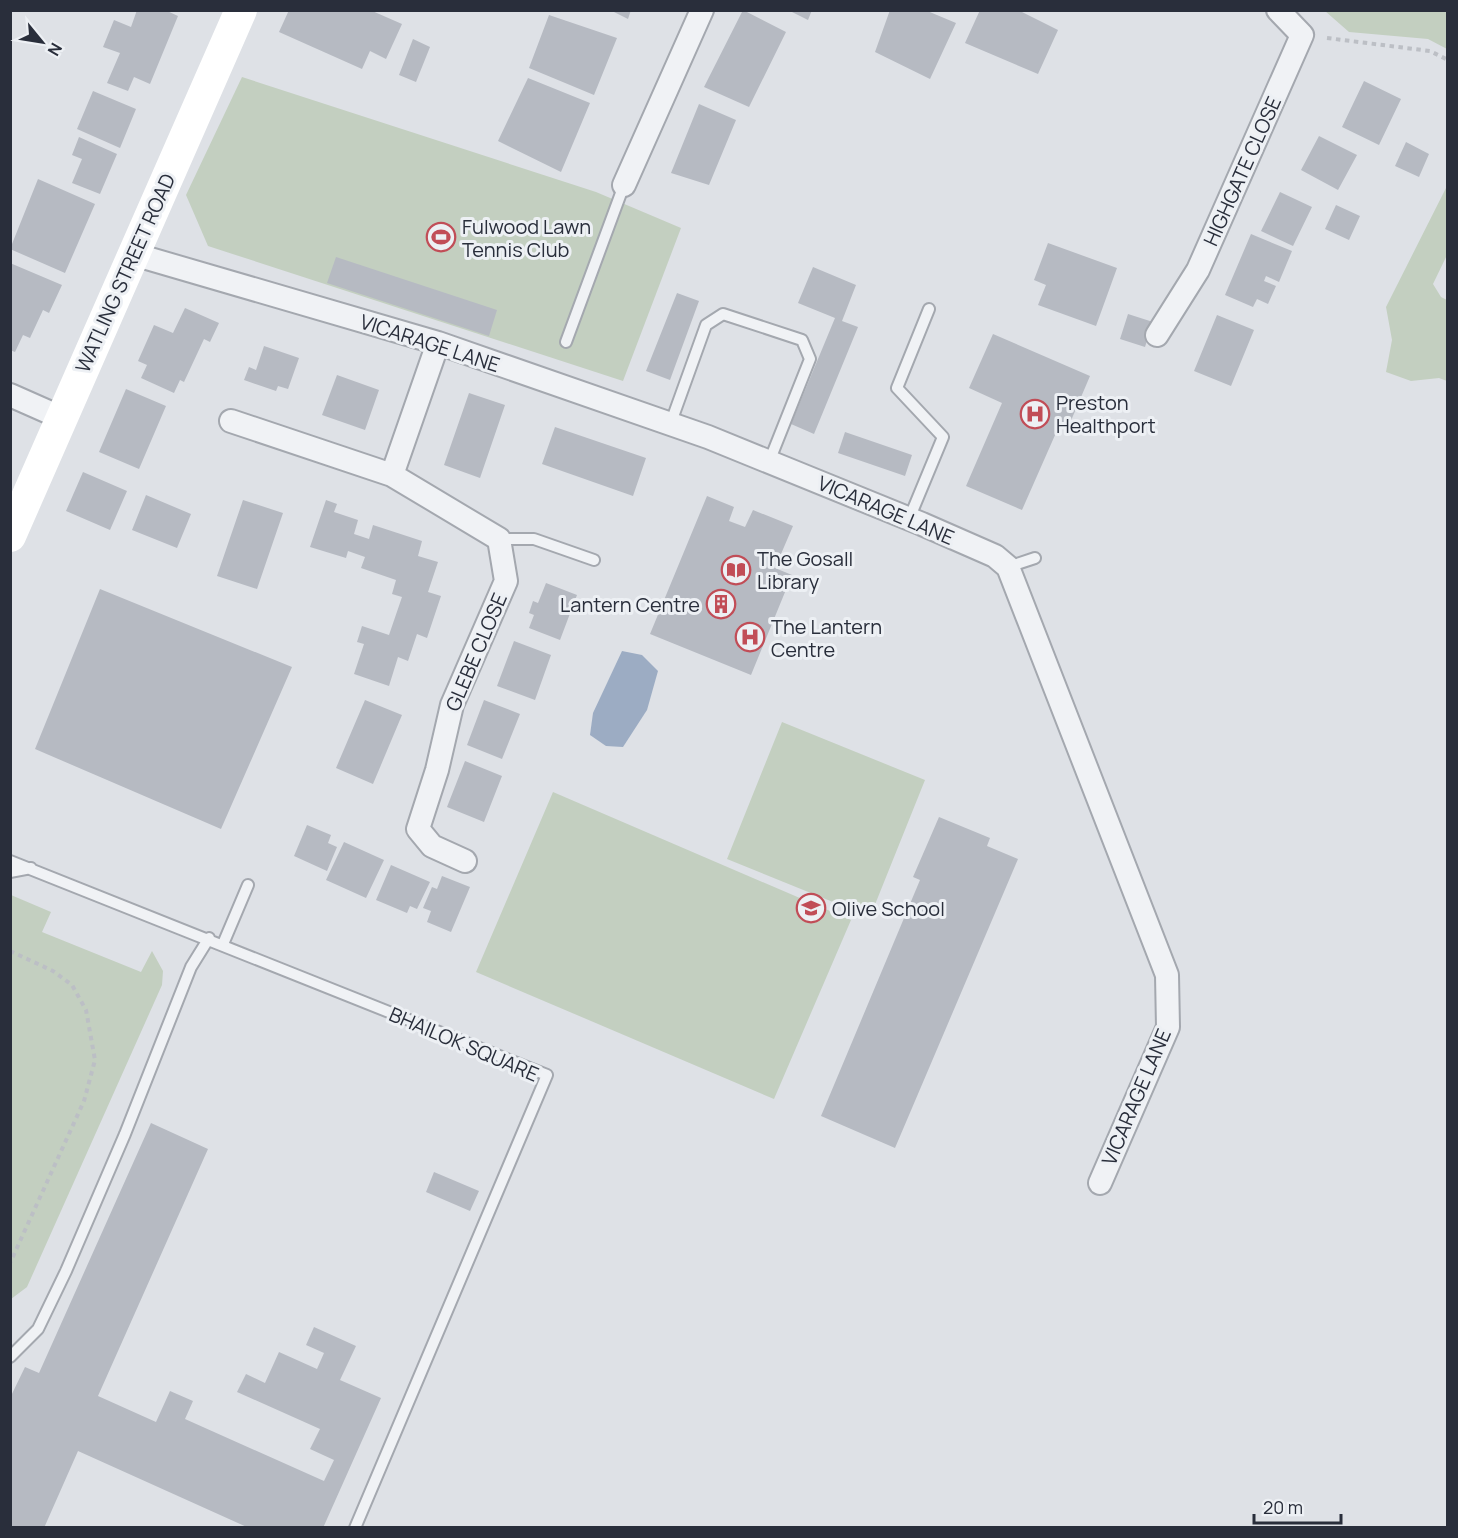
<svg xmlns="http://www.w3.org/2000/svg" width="1458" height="1538" font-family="Manrope,sans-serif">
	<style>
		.green { fill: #c3cfc0 }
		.water { fill: #9cacc3 }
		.building { fill: #b6bac2 }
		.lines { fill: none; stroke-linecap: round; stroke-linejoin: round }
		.service-casing { stroke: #a4a8af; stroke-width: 14 }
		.minor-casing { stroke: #a4a8af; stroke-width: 26 }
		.path { stroke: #bcbfc5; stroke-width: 4; stroke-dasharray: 4.5 4.5; stroke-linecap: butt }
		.service { stroke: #f0f2f5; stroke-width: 10 }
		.minor { stroke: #f0f2f5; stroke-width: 22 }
		.secondary { stroke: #fff; stroke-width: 32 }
		.labels { text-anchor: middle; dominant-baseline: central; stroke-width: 6; stroke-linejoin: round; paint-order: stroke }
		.street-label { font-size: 20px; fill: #292e3b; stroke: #edf0f4 }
		.poi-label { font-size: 20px; fill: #292e3b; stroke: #edf0f4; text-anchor: start }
	</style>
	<rect width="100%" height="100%" fill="#dee1e6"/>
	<path class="green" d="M1325 11H1447V49L1428 39 1349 32Z
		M242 77 596 192 681 228 623 381 208 246 186 195Z
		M1447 186V255L1433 284 1441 297 1447 300V381L1439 378 1411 381 1386 372 1392 340 1386 307Z
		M782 722 925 780 870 917 727 859Z
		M553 792 851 920 774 1099 476 972Z
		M11 895 51 912 42 932 141 972 152 951 163 971 162 985 27 1287 11 1299Z"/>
	<path class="water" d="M622 651 642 655 658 671 647 710 623 747 606 746 590 735 593 713Z"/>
	<path class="building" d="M137 10H165L178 16 150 84 134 77 128 91 107 83 120 53 103 47 114 20 131 27Z
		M289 10H370L402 24 386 59 370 51 362 69 279 32Z
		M610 10H631L628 19Z
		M743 10 786 32 749 107 704 87Z
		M788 10H812L808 20Z
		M890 10H925L956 23 930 79 875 52Z
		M980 10H1018L1058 30 1038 74 965 43Z
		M549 15 617 38 594 95 529 68Z
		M413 39 430 47 416 82 399 75Z
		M528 78 590 103 561 172 498 141Z
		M1364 81 1401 99 1379 145 1342 127Z
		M93 91 136 109 120 148 77 129Z
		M699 104 736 120 709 185 671 173Z
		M1319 136 1357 155 1338 190 1301 170Z
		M79 137 117 154 100 194 72 183 82 159 72 155Z
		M1406 142 1429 154 1419 177 1395 166Z
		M38 179 95 204 65 273 10 249Z
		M1280 192 1312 207 1293 246 1261 231Z
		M1336 205 1360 216 1349 240 1325 229Z
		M1251 234 1292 251 1279 282 1266 276 1264 281 1276 286 1268 304 1257 299 1253 307 1225 295Z
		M1048 243 1117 268 1096 326 1038 305 1046 285 1034 280Z
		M336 257 497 310 489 336 327 283Z
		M10 263 62 285 49 313 43 310 30 338 23 335 15 352 10 350Z
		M813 267 856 285 842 321 858 327 814 434 791 424 835 318 798 303Z
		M677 293 699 301 670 380 646 371Z
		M185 308 219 323 210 342 204 339 184 382 180 380 174 393 141 378 147 365 138 361 154 325 173 333Z
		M1128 314 1153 322 1145 347 1120 339Z
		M1217 315 1254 330 1231 386 1194 371Z
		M993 334 1090 376 1067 430 1059 426 1022 510 966 486 1002 403 969 388Z
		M264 346 299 358 288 389 278 386 276 391 244 380 249 367 256 370Z
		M337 375 379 390 365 430 322 415Z
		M126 389 166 406 139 469 99 452Z
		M469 393 505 405 480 478 444 465Z
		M555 427 646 458 633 496 542 464Z
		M845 432 912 455 905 476 838 453Z
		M83 472 127 491 110 530 66 511Z
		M146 495 191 514 177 548 132 530Z
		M707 496 734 507 729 521 745 527 753 510 793 526 775 568 792 575 751 675 650 634Z
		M243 500 283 513 257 589 217 576Z
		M326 500 337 504 334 512 358 520 354 534 369 539 373 525 422 541 418 556 438 562 428 592 441 596 427 638 417 634 408 661 398 657 389 686 354 674 364 644 357 642 362 626 389 635 402 597 392 594 396 580 361 568 365 557 348 551 346 558 310 547Z
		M546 583 577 595 560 640 529 628 534 615 529 613 533 601 538 603Z
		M100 589 292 667 221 829 35 749Z
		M514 641 551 655 535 700 497 686Z
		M365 700 402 715 373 784 336 768Z
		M484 700 520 714 502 759 467 745Z
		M465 761 502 776 484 822 447 807Z
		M939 817 990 838 987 846 1018 859 895 1148 821 1116 920 880 913 877Z
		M307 825 331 835 328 843 337 847 327 871 294 856Z
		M344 842 384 860 366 898 326 880Z
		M391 865 430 882 417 909 410 906 407 913 376 900Z
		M442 876 470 887 451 932 427 922 431 911 423 908 432 887 437 889Z
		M151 1123 208 1149 98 1396 156 1422 170 1391 193 1401 185 1419 324 1481 334 1460 310 1449 320 1429 237 1392 246 1374 265 1383 279 1352 317 1369 324 1353 306 1345 314 1327 356 1346 340 1380 381 1398 323 1528H249L78 1451 44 1528H10V1398L25 1367 39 1373Z
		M434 1172 479 1191 470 1211 426 1192Z"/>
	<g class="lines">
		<g class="service-casing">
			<path id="service" d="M566 342 624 185
				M670 425 706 325 723 314 802 340 810 359 769 462
				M909 519 943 437 897 388 929 309
				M499 539H534L594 560
				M1008 567 1035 558
				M10 861 547 1075 355 1528
				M10 872 31 868
				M223 944 248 885
				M10 1357 38 1329 66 1271 125 1134 191 967 209 938"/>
		</g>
		<g class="minor-casing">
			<path id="minor" d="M624 185 702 10
				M133 254 438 343 708 437 922 524 995 556 1008 567 1167 975 1168 1027 1100 1183
				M1157 335 1198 270 1302 35 1278 10
				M10 395 62 418
				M231 421 392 475 438 343
				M392 475 499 539 506 581 452 705 437 770 418 829 432 846 465 861"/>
		</g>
		<path class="path" d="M1327 38 1430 51 1448 60
			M10 951 53 971 72 985 86 1010 95 1060 84 1101 10 1263"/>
		<use href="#service" class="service"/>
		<use href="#minor" class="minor"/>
		<path class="secondary" d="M10 536 241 10"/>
	</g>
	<defs>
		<g id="stadium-ring" transform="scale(1.5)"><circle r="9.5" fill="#edf0f4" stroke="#c14d57" stroke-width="1.5"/><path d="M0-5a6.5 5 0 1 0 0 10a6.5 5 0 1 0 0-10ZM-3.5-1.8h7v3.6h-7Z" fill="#c14d57"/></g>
		<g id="hospital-ring" transform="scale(1.5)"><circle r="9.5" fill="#edf0f4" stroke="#c14d57" stroke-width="1.5"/><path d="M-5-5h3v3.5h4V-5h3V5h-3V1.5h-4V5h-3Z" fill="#c14d57"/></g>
		<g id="library-ring" transform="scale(1.5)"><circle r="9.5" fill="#edf0f4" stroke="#c14d57" stroke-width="1.5"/><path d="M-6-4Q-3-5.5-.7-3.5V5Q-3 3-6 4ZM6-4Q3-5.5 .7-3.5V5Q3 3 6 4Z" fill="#c14d57"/></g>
		<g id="building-ring" transform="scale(1.5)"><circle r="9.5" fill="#edf0f4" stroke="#c14d57" stroke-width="1.5"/><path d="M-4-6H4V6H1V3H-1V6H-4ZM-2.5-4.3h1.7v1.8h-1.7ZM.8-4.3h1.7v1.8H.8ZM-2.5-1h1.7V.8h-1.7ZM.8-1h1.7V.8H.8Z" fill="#c14d57"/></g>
		<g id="school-ring" transform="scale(1.5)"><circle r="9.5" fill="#edf0f4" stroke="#c14d57" stroke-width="1.5"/><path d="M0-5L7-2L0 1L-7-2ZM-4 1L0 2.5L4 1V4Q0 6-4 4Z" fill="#c14d57"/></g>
	</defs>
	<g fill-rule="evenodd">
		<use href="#stadium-ring" x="441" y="237"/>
		<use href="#hospital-ring" x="1035" y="414"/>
		<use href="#library-ring" x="736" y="570"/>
		<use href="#building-ring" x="721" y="604"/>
		<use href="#hospital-ring" x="750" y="637"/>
		<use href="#school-ring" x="811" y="908"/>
	</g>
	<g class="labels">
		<g class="street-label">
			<text transform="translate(1242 171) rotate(-66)">HIGHGATE CLOSE</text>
			<text transform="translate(125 273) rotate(-66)">WATLING STREET ROAD</text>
			<text transform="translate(430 343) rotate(18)">VICARAGE LANE</text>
			<text transform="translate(886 510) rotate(23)">VICARAGE LANE</text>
			<text transform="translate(476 652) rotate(-67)">GLEBE CLOSE</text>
			<text transform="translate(464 1044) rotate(23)">BHAILOK SQUARE</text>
			<text transform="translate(1136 1097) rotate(-67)">VICARAGE LANE</text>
		</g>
		<g class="poi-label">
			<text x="462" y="226">Fulwood Lawn<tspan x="462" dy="23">Tennis Club</tspan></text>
			<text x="1056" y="402">Preston<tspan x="1056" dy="23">Healthport</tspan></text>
			<text x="757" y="558">The Gosall<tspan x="757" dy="23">Library</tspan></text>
			<text x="700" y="604" text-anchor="end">Lantern Centre</text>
			<text x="771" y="626">The Lantern<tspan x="771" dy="23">Centre</tspan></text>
			<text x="832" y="908">Olive School</text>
		</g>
	</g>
	<rect width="1458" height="1538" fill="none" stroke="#292e3b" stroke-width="24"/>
	<g transform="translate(42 42) rotate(120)" stroke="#edf0f4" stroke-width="4.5" paint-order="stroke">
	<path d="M0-4.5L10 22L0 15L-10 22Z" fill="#292e3b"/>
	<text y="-9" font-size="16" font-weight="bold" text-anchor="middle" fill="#292e3b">N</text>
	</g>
	<path d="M1254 1514v9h87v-9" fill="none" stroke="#292e3b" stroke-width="3"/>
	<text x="1263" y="1514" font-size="18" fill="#292e3b" stroke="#edf0f4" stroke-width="4.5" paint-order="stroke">20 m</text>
</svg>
